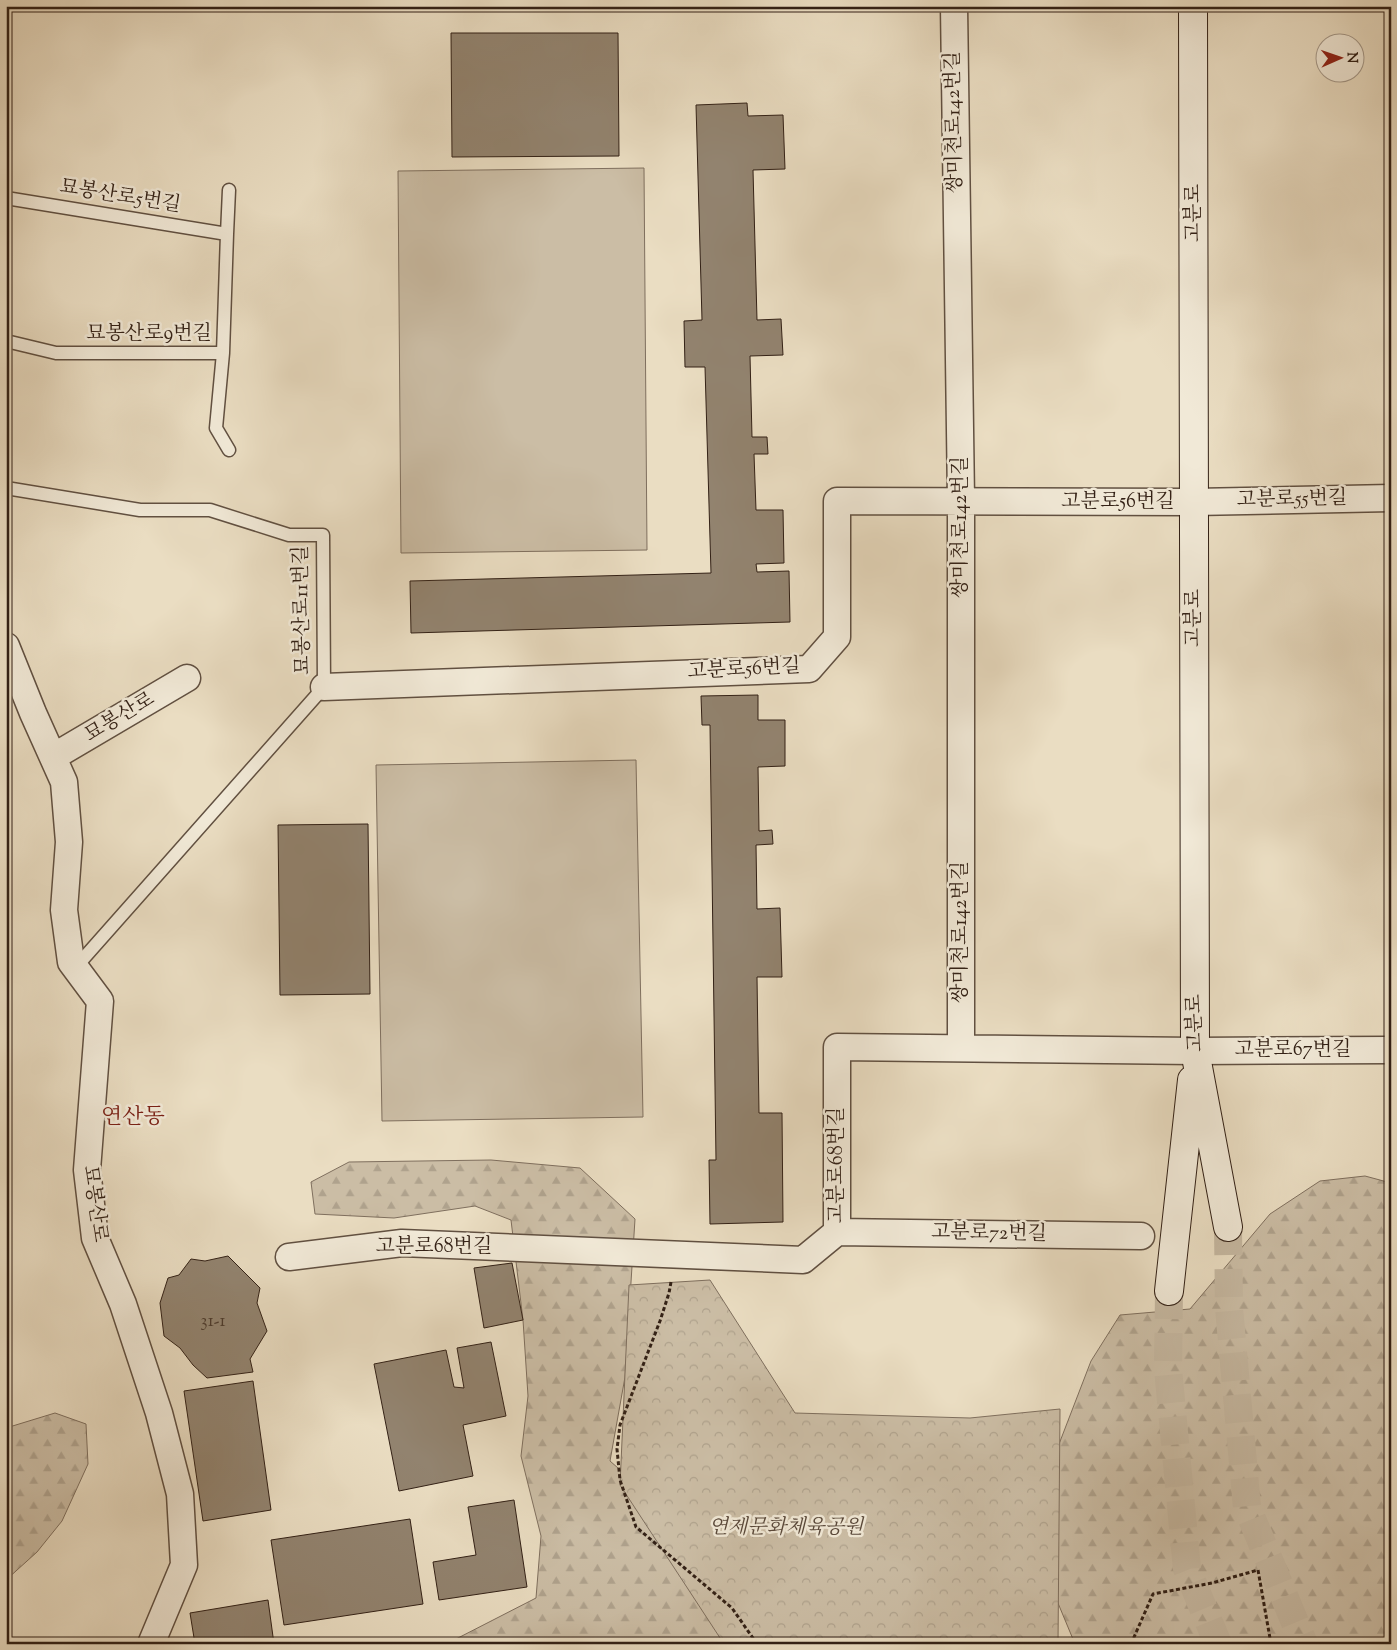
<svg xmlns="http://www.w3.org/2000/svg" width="1397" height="1650" font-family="'Sorts Mill Goudy','Noto Serif KR',serif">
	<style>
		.forest { fill: url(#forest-firs); stroke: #7f6f5e }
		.park { fill: url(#park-crowns); stroke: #7f6f5e }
		.pitch { fill: #cbbda5; stroke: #7f6f5e }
		.building { fill: #92836f; stroke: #332116 }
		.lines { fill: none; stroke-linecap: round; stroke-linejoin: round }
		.secondary-tunnel { stroke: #c5b7a0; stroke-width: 28; stroke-dasharray: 28 14; stroke-linecap: butt }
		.lane-casing { stroke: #615041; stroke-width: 15 }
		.street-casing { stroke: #615041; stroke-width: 29 }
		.secondary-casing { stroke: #332116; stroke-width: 30 }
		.path { stroke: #332116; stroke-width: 3; stroke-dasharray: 4 2.5; stroke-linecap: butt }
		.lane { stroke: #f1e9d7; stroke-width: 12 }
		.street { stroke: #f1e9d7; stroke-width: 26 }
		.secondary { stroke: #f1e9d7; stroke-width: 28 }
		.labels { text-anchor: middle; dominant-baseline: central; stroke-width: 5; stroke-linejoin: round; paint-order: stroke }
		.number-label { font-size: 18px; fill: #4b3a2c }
		.street-label { font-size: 20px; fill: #332116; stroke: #f1e9d7 }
		.park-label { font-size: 20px; font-style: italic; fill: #59483a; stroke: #f1e9d7 }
		.quarter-label { font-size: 22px; fill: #7a1f14; stroke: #f1e9d7 }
	</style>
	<defs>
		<pattern id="forest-firs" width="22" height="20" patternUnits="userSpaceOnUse" patternTransform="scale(1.25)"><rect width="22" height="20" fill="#cbbda5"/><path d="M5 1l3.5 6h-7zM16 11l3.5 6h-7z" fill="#afa28d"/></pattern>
		<pattern id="park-crowns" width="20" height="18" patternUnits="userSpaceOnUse" patternTransform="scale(1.25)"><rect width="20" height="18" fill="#cbbda5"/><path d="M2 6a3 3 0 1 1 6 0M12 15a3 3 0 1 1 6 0" fill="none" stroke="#afa28d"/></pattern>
	</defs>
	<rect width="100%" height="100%" fill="#eaddc2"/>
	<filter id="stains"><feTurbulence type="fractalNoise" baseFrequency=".004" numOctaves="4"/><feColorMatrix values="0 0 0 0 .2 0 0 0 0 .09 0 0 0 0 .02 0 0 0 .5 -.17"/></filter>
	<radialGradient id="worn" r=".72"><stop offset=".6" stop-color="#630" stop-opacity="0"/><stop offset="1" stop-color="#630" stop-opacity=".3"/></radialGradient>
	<path class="forest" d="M491 1160 580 1168 635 1219 625 1377 610 1461 692 1533 775 1644H425L456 1639 536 1598 541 1536 521 1456 528 1396 523 1320 511 1220 475 1206 394 1218 315 1214 311 1182 349 1162Z
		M1365 1176 1391 1183V1644H1075L1033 1543 1044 1483 1091 1361 1120 1315 1190 1309 1270 1214 1320 1181Z
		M55 1413 86 1424 88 1464 62 1521 37 1552 6 1580V1428Z"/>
	<path class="park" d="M710 1280 795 1413 970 1418 1060 1409 1058 1644H724L620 1485 629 1285Z"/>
	<path class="pitch" d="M644 168 647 550 401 553 398 171Z
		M636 760 643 1117 382 1121 376 765Z"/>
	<path class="building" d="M451 33H618L619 156 452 157Z
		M747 103 748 116 783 115 785 169 753 170 757 320 781 319 783 355 750 356 752 437H767L768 454H754L756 510H783L784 563 756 564 757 572 789 571 790 622 411 633 410 581 711 573 705 367H685L684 321 702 320 696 105Z
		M758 695V720H785V766L758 767 759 831 772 830 773 844 756 845 757 909 780 908 782 977H757L759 1113H782L783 1222 710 1224 709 1160H716L710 725H702L701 696Z
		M368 824 370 994 280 995 278 825Z
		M228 1256 260 1288 257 1303 267 1331 250 1359 253 1372 207 1378 193 1365 180 1348 164 1336 160 1303 168 1278 179 1275 191 1259 205 1261Z
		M512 1263 523 1320 484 1328 474 1268Z
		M491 1342 506 1416 463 1425 473 1476 399 1491 374 1364 446 1350 454 1387 464 1388 457 1348Z
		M253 1381 271 1510 203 1521 184 1391Z
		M514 1500 527 1587 439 1600 433 1562 476 1555 468 1507Z
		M410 1519 423 1604 284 1625 271 1540Z
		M268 1600 274 1644H195L190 1613Z"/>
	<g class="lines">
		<path class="secondary-tunnel" d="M1228 1227 1229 1308 1247 1507 1304 1644
			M1169 1291 1168 1369 1187 1569 1218 1644"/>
		<g class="lane-casing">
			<path id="lane" d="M6 198 227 234 223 353 216 428 229 450
				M227 234 229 190
				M6 341 56 353H223
				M6 488 140 510H210L289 535H323L324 687 75 968"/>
		</g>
		<g class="street-casing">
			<path id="street" d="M954 6 961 500V1047
				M6 646 33 713 64 782 69 842 64 910 71 962 100 1001 87 1170 95 1238 123 1304 159 1413 180 1494 184 1565 151 1644
				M324 687 809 669 837 637V501L1194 502 1391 498
				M53 757 187 678
				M837 1232V1047L1195 1051 1391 1050
				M837 1232 1141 1236
				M289 1257 402 1243 803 1260 837 1232"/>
		</g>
		<g class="secondary-casing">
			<path id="secondary" d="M1193 6 1195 1051 1228 1227
				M1169 1291 1192 1080"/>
		</g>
		<path class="path" d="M671 1282 669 1293 660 1321 620 1425 617 1449 620 1480 636 1527 732 1608 757 1644
			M1131 1644 1153 1594 1212 1583 1258 1570 1271 1644"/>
		<use href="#lane" class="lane"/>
		<use href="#street" class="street"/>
		<use href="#secondary" class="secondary"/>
	</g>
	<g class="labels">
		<g class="number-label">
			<text x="213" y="1322">31-1</text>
		</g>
		<g class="street-label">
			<text transform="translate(955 122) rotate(-91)">쌍미천로142번길</text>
			<text transform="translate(120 197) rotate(9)">묘봉산로5번길</text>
			<text transform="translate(1194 213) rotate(-90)">고분로</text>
			<text x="149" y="334">묘봉산로9번길</text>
			<text transform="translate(1292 500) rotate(-1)">고분로55번길</text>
			<text x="1118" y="502">고분로56번길</text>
			<text transform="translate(961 527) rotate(-90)">쌍미천로142번길</text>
			<text transform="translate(303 610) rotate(-91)">묘봉산로11번길</text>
			<text transform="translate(1194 618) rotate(-90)">고분로</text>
			<text transform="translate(744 670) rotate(-3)">고분로56번길</text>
			<text transform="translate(120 718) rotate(-31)">묘봉산로</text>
			<text transform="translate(961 932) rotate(-90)">쌍미천로142번길</text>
			<text transform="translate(1196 1023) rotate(-92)">고분로</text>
			<text x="1293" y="1050">고분로67번길</text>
			<text transform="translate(837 1165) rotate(-90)">고분로68번길</text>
			<text transform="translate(94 1204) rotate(82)">묘봉산로</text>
			<text transform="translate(989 1234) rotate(1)">고분로72번길</text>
			<text x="434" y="1247">고분로68번길</text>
		</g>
		<g class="park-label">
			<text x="786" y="1528">연제문화체육공원</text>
		</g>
		<g class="quarter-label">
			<text x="133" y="1118">연산동</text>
		</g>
	</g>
	<rect width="1397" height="1650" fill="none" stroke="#eaddc2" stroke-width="25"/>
	<rect x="8" y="8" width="1382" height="1635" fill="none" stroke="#332116" stroke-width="2.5"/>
	<rect x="12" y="12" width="1372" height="1625" fill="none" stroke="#332116"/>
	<g transform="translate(1340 58) rotate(88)"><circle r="24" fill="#f1e9d7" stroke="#a5998a"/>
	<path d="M0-4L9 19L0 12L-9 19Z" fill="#8f2418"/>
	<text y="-8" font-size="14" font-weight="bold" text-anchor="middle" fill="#332116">N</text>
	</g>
	<rect width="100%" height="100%" filter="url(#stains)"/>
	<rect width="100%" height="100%" fill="url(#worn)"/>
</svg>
